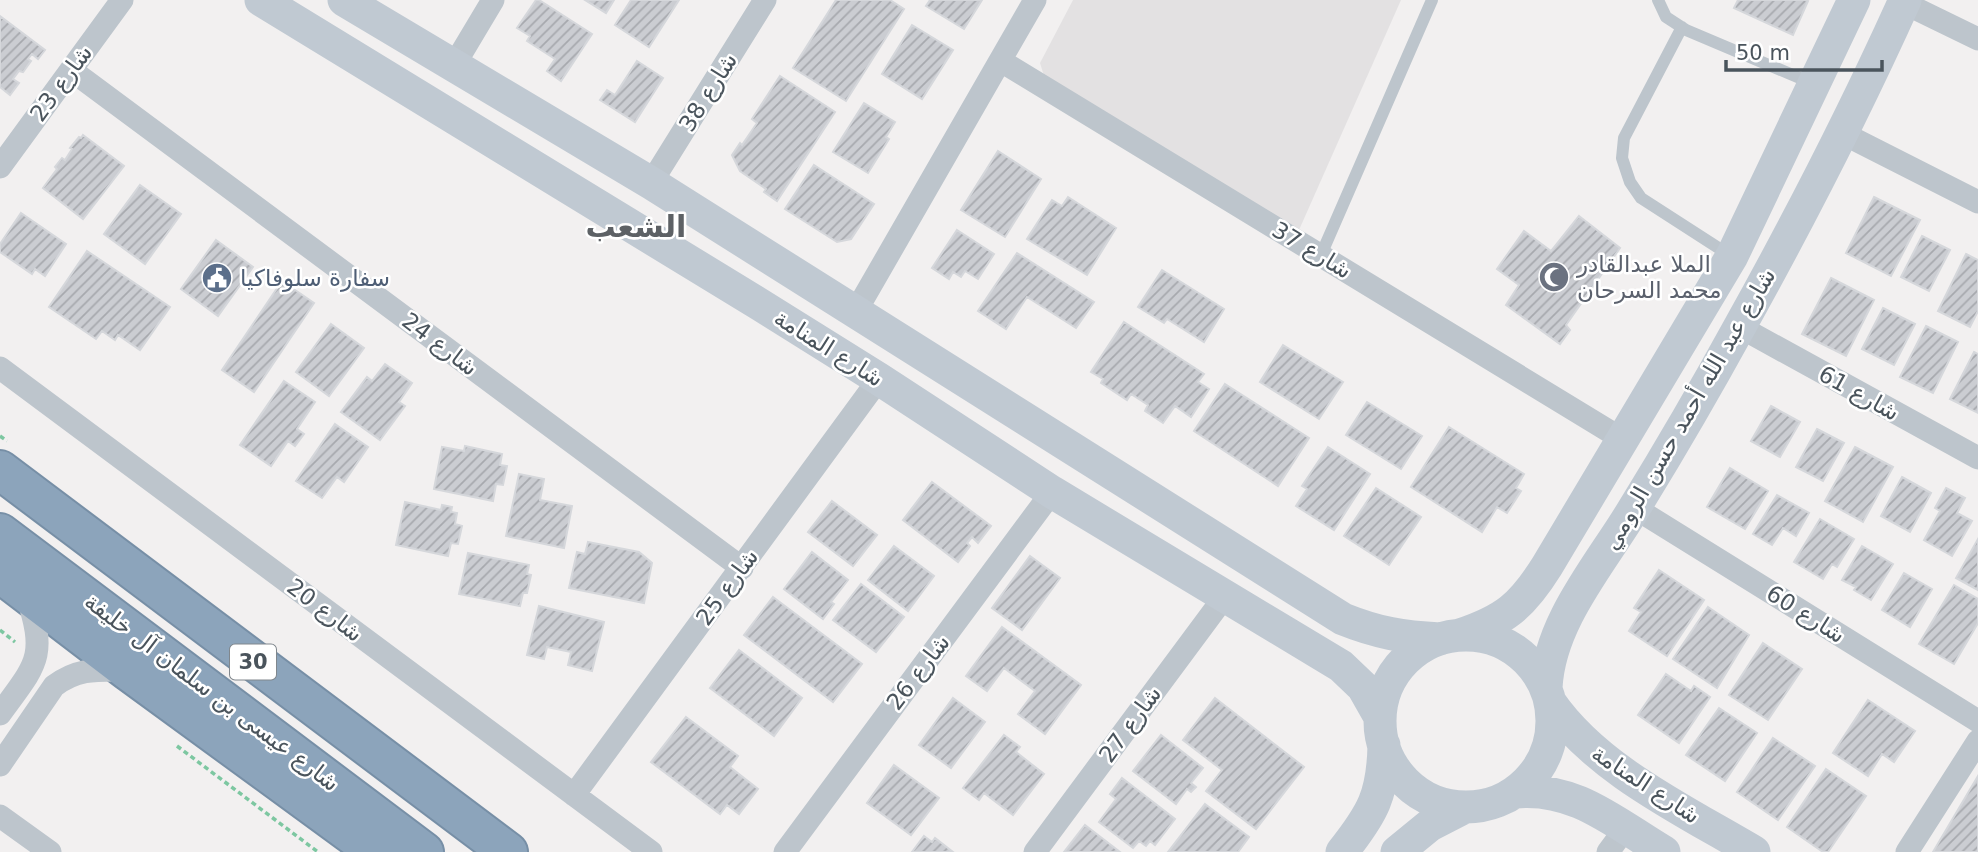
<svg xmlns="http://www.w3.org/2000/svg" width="1978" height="852" font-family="'DejaVu Sans',Cairo,sans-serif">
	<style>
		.education { fill: #e3e1e2 }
		.building { fill: url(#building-hatch); stroke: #d5d7db; stroke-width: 2 }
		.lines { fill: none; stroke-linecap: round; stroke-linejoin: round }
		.highway-casing { stroke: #778fa6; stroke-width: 42 }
		.path { stroke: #7dc7a1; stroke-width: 3.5; stroke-dasharray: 5 3.5; stroke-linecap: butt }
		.lane { stroke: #bdc5cc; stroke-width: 12 }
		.street { stroke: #bdc5cc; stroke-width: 23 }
		.secondary { stroke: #c0c9d2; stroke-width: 33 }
		.highway { stroke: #8ca4bb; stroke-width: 38 }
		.labels { text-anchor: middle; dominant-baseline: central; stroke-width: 5; stroke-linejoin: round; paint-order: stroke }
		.shield { fill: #fff; stroke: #80878d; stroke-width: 2 }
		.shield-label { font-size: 21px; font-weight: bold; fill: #4a545c }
		.street-label { font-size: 23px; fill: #4a545c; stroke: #fff }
		.worship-label { font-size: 23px; fill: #5b616d; stroke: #fff; text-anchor: start }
		.service-label { font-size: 23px; fill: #4e5e75; stroke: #fff; text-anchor: start }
		.district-label { font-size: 30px; font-weight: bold; fill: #5d6165; stroke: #fff }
	</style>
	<defs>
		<pattern id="building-hatch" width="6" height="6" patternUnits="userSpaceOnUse" patternTransform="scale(1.75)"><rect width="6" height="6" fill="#cbcdd2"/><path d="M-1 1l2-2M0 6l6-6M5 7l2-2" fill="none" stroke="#a7a9ae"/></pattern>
	</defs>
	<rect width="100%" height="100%" fill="#f2f0f0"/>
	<path class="education" d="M1073 0H1401L1295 239 1046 82 1040 63Z"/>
	<path class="building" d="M536 0H539L592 34 561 81 547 71 555 59 527 41 530 36 517 28Z
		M585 0H614L606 13Z
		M631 0H679L649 47 615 25Z
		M836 0H890L904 9 846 101 793 68Z
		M930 0H982L964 29 926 6Z
		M1738 0H1805L1808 1 1793 35 1734 8Z
		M0 16 45 50 38 59 32 54 28 59 31 61 23 72 19 71 13 79 19 83 10 95 0 87Z
		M912 25 953 50 922 99 882 74Z
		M637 61 663 78 635 122 600 100 607 90 615 95Z
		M780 76 835 112 777 201 764 192 766 189 740 171 732 155 740 143 742 145 757 123 752 119Z
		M864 103 895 122 886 137 889 139 868 173 833 152Z
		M83 135 124 166 83 219 43 188 57 169 55 167 62 158 65 160 72 149 70 148 79 137 81 138Z
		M998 151 1041 179 1005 237 961 210Z
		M814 165 874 204 851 239 837 242 785 209Z
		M140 185 181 214 145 264 104 234Z
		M1068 197 1116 228 1087 275 1027 239 1052 200 1062 206Z
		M1874 197 1920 220 1891 276 1846 253Z
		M21 213 66 244 45 276 35 269 32 274 0 252V244Z
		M1579 216 1620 248 1566 325 1570 330 1560 344 1506 305 1519 285 1497 269 1524 231 1551 251Z
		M957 230 994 254 978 279 965 271 961 277 953 272 949 279 932 268Z
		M1922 236 1950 250 1929 291 1901 277Z
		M216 240 253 267 218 316 181 289Z
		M87 251 170 307 140 350 118 335 115 340 102 331 96 339 49 307Z
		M1017 253 1094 302 1076 328 1027 297 1006 329 978 311Z
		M1966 254 1978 260V311L1970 327 1938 311Z
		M1162 270 1224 309 1204 342 1167 319 1164 323 1138 307Z
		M1831 278 1874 300 1846 356 1802 334Z
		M282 281 314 303 254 392 222 370Z
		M1883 308 1915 324 1894 365 1862 349Z
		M1124 322 1204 374 1198 382 1209 389 1191 417 1175 406 1163 423 1145 411 1148 405 1131 394 1127 400 1101 383 1103 379 1091 372Z
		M331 324 364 348 329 396 296 372Z
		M1926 326 1958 342 1933 393 1900 377Z
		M1283 345 1343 382 1319 419 1260 382Z
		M1974 352 1978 354V413L1950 399Z
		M385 364 412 383 399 402 405 406 380 440 341 412 367 377 372 381Z
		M284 381 315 402 297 429 304 434 295 446 288 441 271 466 240 445Z
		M1225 384 1309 438 1278 486 1194 431Z
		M1367 402 1422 436 1401 469 1346 435Z
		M1771 406 1800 422 1780 457 1751 441Z
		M335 424 368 447 344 482 337 477 322 498 296 481Z
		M1449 427 1524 474 1516 488 1521 491 1507 513 1497 507 1482 532 1411 487Z
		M1817 429 1844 443 1823 481 1796 467Z
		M465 446 502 454 500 465 507 466 503 485 496 484 493 501 434 489 442 447 464 451Z
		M1328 447 1370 474 1334 530 1296 506 1307 489 1302 486Z
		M1855 447 1893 467 1863 522 1825 501Z
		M1730 468 1768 491 1745 529 1707 507Z
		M519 474 544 479 540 500 572 506 564 548 506 536Z
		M1902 477 1931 493 1910 532 1881 516Z
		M932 482 991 526 978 543 972 537 967 543 970 546 958 562 903 520Z
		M1376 488 1421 517 1389 565 1344 536Z
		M1946 488 1965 498 1957 513 1972 521 1952 556 1924 540 1940 511 1935 508Z
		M1777 495 1809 513 1796 536 1783 528 1772 545 1753 534Z
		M832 501 877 535 853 566 808 532Z
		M405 502 441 510 442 505 452 507 451 512 457 513 455 524 462 526 458 544 451 543 448 556 396 545Z
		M1820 519 1854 539 1837 567 1832 564 1823 579 1794 562Z
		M1978 539V590L1956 578Z
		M588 542 639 552 652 563 644 603 569 588 577 552 585 554Z
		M894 546 934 576 908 611 868 580Z
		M1862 546 1893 564 1871 600 1854 590 1856 587 1842 580Z
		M812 552 848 580 831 602 834 604 823 619 784 589Z
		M468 553 529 565 527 574 531 575 527 593H523L520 606 459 594Z
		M1030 556 1060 578 1022 630 992 608Z
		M1659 570 1704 600 1667 656 1629 631 1641 612 1634 608Z
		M1904 573 1932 589 1910 627 1882 610Z
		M861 584 904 617 876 652 833 620Z
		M1954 585 1978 599V623L1954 664 1919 644Z
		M773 597 862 664 833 702 744 635Z
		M539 606 604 622 592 671 568 665 571 652 547 647 544 659 527 655Z
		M1708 607 1749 635 1717 688 1673 659Z
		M1002 627 1081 685 1045 734 1018 714 1035 691 1004 668 987 691 966 676Z
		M1763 643 1802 669 1768 720 1729 695Z
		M739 650 802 698 774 736 710 688Z
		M1666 674 1691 691 1694 686 1710 697 1679 743 1638 715Z
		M953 698 985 722 951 768 919 745Z
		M1215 698 1304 767 1256 829 1206 791 1222 770 1183 740Z
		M1868 700 1915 731 1894 762 1882 754 1868 776 1833 753Z
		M1719 708 1757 733 1725 781 1686 755Z
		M686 717 738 756 730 767 758 789 739 814 727 805 720 814 651 762Z
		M1004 735 1020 747 1016 752 1044 774 1013 815 984 793 979 800 963 788Z
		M1161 735 1203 768 1191 783 1196 787 1191 792 1187 789 1176 804 1133 771Z
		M1773 738 1815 766 1778 820 1737 792Z
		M894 765 939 798 911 835 867 803Z
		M1826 769 1866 796 1828 852H1823L1787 827Z
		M1978 776V852H1933Z
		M1122 778 1175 819 1155 845 1150 841 1146 846 1139 841 1133 848 1099 822 1116 799 1110 794Z
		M1205 804 1249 837 1238 852H1168Z
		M1085 825 1120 852H1064Z
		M924 836 932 842 935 838 953 852H912Z"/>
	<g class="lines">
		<g class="highway-casing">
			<path id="highway" d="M0 470 508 852
				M0 533 424 852
				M0 573 127 670 376 852"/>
		</g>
		<path class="path" d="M0 436 7 441
			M0 630 15 642
			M177 746 318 852"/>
		<path class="lane" d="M1658 0 1666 17 1686 30 1814 84
			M1682 27 1624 138 1622 158 1630 182 1641 198 1731 256
			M1321 255 1432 0"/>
		<path class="street" d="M1904 3 1978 39
			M1001 61 1622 439
			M453 67 493 0
			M71 70 742 568
			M1842 133 1978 202
			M0 167 122 0
			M651 183 765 0
			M856 311 1035 0
			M1740 327 1978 458
			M0 368 651 852
			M1635 508 1978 721
			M0 714C37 663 47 658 27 595
			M0 765 54 686C78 668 97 670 126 670
			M574 795 879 379
			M0 816 50 852
			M785 852 1052 492
			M1035 852 1225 596
			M1608 852 1625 829
			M1907 852 1978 741"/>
		<path class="secondary" d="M261 0 759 304 879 379 1052 492 1341 666 1363 687 1380 717
			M344 0 651 183 1343 619C1378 633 1402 637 1440 639
			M1460 635C1505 620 1522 606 1547 566L1732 256 1854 0
			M1380 721a86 86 0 1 1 172 0a86 86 0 1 1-172 0Z
			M1546 688C1549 622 1600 565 1633 510 1670 450 1706 388 1740 326 1799 220 1855 111 1905 0
			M1550 702C1596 769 1685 811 1754 852
			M1515 792C1575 786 1615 823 1664 852
			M1342 852C1373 813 1383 795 1384 745
			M1397 852 1430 825 1465 807"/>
		<use href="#highway" class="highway"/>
	</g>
	<defs>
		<g id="mosque-disc" transform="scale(1.575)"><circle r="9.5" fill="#6b7280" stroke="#fff"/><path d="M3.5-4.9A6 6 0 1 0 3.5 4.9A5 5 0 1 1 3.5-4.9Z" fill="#fff"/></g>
		<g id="civic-disc" transform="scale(1.575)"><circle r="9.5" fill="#5c6f8a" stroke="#fff"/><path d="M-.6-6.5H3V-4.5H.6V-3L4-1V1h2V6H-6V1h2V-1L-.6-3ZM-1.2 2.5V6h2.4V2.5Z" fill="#fff"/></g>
	</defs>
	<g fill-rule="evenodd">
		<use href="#mosque-disc" x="1554" y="277"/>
		<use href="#civic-disc" x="217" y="278"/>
	</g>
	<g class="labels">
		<rect class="shield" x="230" y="644.5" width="46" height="35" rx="5"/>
		<g class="shield-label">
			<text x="253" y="662">30</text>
		</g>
		<g class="street-label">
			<text transform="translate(61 83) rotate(-54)">شارع 23</text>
			<text transform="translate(708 92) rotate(-58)">شارع 38</text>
			<text transform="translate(1312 250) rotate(31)">شارع 37</text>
			<text transform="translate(440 344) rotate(37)">شارع 24</text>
			<text transform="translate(829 348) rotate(32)">شارع المنامة</text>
			<text transform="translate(1859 393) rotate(29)">شارع 61</text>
			<text transform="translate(1689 409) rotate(-60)">شارع عبد الله أحمد حسن الرومي</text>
			<text transform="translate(727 587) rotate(-54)">شارع 25</text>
			<text transform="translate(325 610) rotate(37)">شارع 20</text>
			<text transform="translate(1806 614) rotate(32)">شارع 60</text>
			<text transform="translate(918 672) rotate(-53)">شارع 26</text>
			<text transform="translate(212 692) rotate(37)">شارع عيسى بن سلمان آل خليفة</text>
			<text transform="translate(1130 724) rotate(-54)">شارع 27</text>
			<text transform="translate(1646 784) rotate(33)">شارع المنامة</text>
		</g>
		<g class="worship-label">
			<text x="1577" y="264">الملا عبدالقادر<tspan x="1577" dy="26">محمد السرحان</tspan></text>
		</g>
		<g class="service-label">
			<text x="240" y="278">سفارة سلوفاكيا</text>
		</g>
		<g class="district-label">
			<text x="636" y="226">الشعب</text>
		</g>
	</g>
	<path d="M1726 60v10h156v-10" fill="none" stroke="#4a545c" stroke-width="3.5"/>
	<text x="1736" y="60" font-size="21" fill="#4a545c" stroke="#ffffff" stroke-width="5" paint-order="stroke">50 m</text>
</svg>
